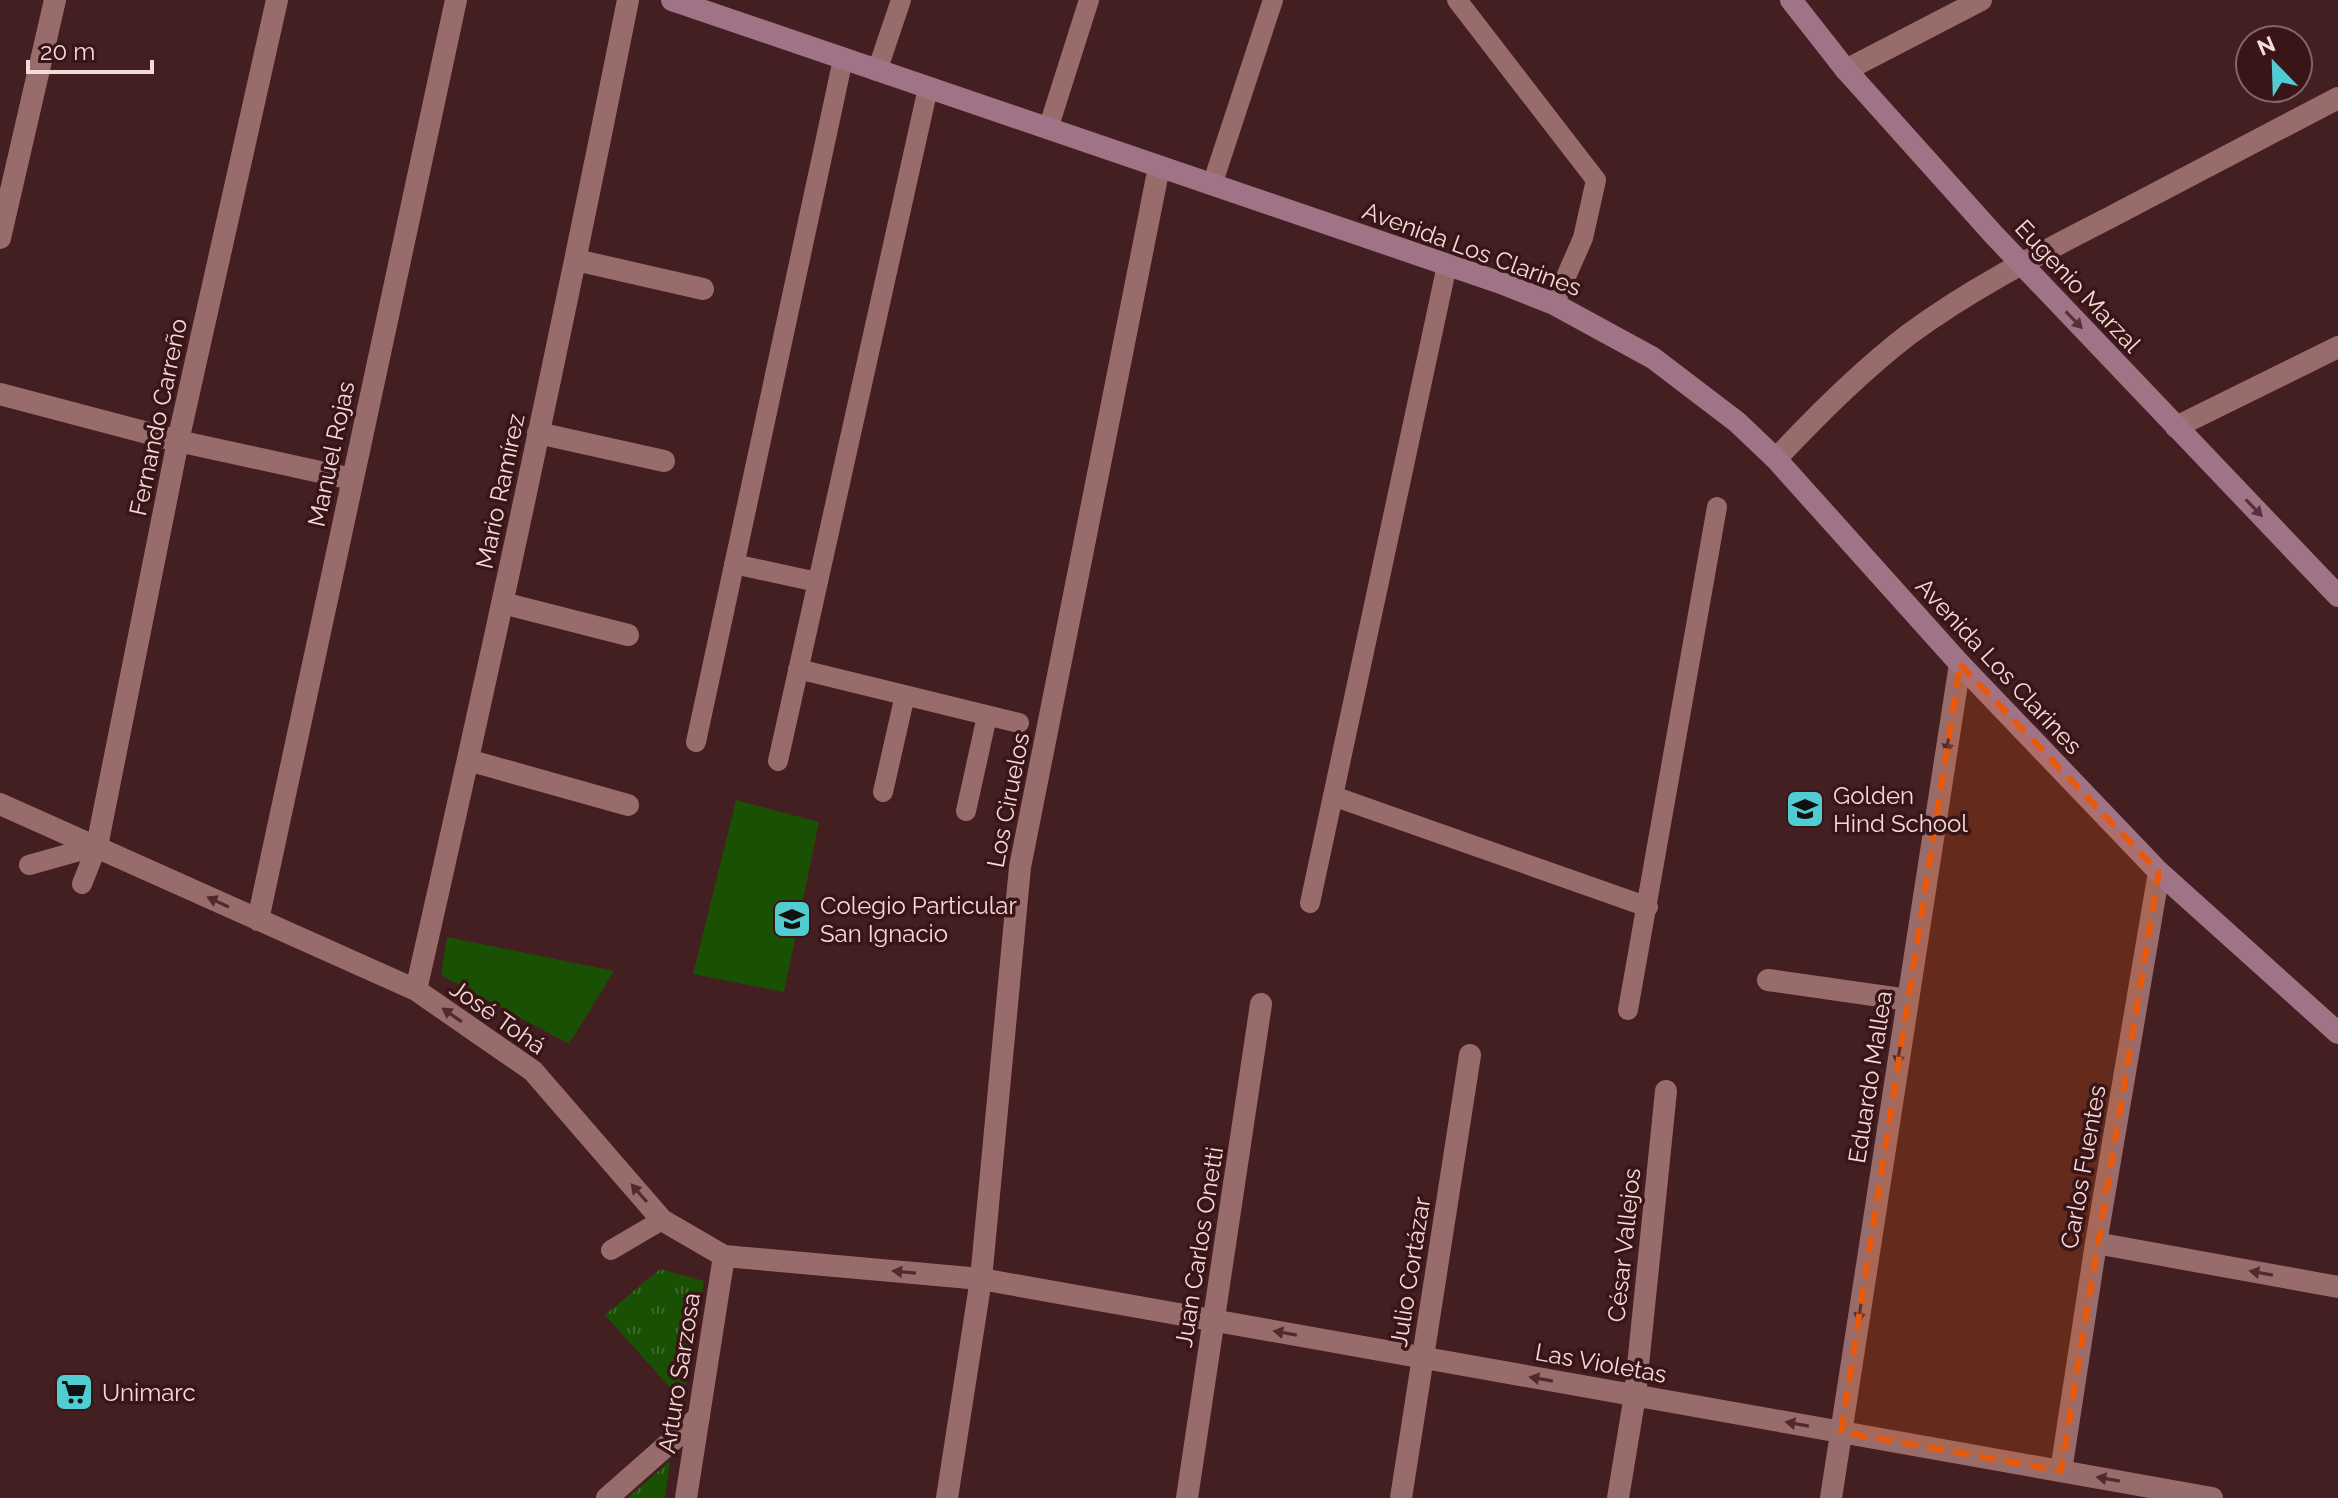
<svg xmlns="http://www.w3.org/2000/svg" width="2338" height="1498" font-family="Raleway,sans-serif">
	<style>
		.grass { fill: url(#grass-tufts) }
		.green { fill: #1a5004 }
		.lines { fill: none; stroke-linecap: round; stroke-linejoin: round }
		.service { stroke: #996c6c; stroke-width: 20 }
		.minor { stroke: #996c6c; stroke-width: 22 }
		.tertiary { stroke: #996c6c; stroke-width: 22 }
		.secondary { stroke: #a17386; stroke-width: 22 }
		.oneway { fill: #583138 }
		.oneway2 { fill: #512b2c }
		.marked { fill: #e8590c; fill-opacity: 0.2; stroke: #e8590c; stroke-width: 6; stroke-dasharray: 16 10; stroke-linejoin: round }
		.labels { text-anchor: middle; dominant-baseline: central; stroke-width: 7; stroke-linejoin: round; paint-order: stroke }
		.street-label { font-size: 24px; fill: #f4dad9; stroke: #391517 }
		.poi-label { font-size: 24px; fill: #f4dad9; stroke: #391517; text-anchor: start }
	</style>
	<defs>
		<pattern id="grass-tufts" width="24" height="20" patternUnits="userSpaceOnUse" patternTransform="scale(2)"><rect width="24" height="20" fill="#1a5004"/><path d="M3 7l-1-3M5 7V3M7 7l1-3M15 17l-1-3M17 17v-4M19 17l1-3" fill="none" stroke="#3c6928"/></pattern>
	</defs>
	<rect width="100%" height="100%" fill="#441f21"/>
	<path class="grass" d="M660 1269 704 1281 683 1402 605 1315Z
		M670 1461 665 1498H628Z"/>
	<path class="green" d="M736 800 819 822 784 992 693 974Z
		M447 937 614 971 569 1044 441 975Z"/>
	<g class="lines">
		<path class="service" d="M1457 0 1596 180 1583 238 1554 304
			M877 71 901 0
			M1048 129 1089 0
			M1212 185 1273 0
			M734 564 817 582
			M798 669 1019 723
			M696 742 843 59
			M778 761 928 88
			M883 792 905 695
			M1333 796 1648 907
			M966 811 987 716
			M29 865 97 846
			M82 884 97 846
			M1310 903 1447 265
			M1628 1010 1717 507
			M611 1250 662 1220"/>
		<path class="minor" d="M1846 70 1981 0
			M576 260 703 289
			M0 394 178 441 352 479
			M2176 427 2338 347
			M538 433 664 461
			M503 603 628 635
			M468 760 628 805
			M0 804 416 990 533 1071 662 1220 724 1256 981 1279 2212 1498
			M97 846 178 441 277 0
			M258 920 456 0
			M1768 980 1908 1000
			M416 990C491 661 562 331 628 0
			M2096 1243 2338 1287
			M2061 1471 2096 1243 2159 872
			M607 1498 699 1417
			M686 1498 724 1256
			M947 1498 981 1279 1020 867 1159 167
			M1187 1498 1261 1004
			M1401 1498 1470 1055
			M1618 1498 1635 1395 1666 1091
			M1831 1498 1960 664"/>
		<path class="tertiary" d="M0 238 55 0
			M1776 459C1817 415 1860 372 1908 335 1970 289 2039 254 2107 219 2184 179 2261 139 2338 98"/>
		<path class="secondary" d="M672 0 1501 283 1554 304 1653 358 1737 422 1776 459 1960 664 2159 872 2338 1033
			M1791 0 1846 70 1994 235 2338 596"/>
	</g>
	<defs><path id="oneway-solid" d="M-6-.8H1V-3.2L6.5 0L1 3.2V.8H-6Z" transform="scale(2)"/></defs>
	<g class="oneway">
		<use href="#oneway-solid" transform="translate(2074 320) rotate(46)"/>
		<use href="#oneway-solid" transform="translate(2254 508) rotate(46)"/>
	</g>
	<g class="oneway2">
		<use href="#oneway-solid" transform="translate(1948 742) rotate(99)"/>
		<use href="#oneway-solid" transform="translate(218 902) rotate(-155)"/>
		<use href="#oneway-solid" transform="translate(452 1015) rotate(-145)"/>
		<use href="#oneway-solid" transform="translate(1899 1054) rotate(99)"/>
		<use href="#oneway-solid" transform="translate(639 1193) rotate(-131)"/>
		<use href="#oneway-solid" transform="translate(904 1272) rotate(-175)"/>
		<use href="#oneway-solid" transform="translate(2261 1273) rotate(-170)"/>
		<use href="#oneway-solid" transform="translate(1860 1311) rotate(99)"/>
		<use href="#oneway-solid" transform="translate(1285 1333) rotate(-170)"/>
		<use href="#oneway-solid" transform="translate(1541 1379) rotate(-170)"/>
		<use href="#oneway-solid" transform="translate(1797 1424) rotate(-170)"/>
		<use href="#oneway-solid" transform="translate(2108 1479) rotate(-170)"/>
	</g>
	<path class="marked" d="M1960 664 2159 872 2061 1471 1841 1432Z"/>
	<defs>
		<g id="school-square" transform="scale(2)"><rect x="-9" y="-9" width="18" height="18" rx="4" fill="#51ccd1" stroke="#391517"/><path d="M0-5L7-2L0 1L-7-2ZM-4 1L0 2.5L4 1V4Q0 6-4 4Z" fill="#111"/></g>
		<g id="supermarket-square" transform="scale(2)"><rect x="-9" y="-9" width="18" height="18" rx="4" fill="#51ccd1" stroke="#391517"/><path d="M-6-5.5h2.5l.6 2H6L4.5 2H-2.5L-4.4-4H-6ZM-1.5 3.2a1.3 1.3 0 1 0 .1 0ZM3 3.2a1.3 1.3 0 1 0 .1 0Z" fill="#111"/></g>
	</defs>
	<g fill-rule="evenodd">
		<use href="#school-square" x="1805" y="809"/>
		<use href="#school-square" x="792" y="919"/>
		<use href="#supermarket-square" x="74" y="1392"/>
	</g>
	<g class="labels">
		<g class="street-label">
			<text transform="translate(1472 249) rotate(20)">Avenida Los Clarines</text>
			<text transform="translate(2078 286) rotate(47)">Eugenio Marzal</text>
			<text transform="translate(158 417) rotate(-78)">Fernando Carreño</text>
			<text transform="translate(331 454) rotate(-78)">Manuel Rojas</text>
			<text transform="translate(500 491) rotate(-78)">Mario Ramírez</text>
			<text transform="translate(1999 666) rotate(47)">Avenida Los Clarines</text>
			<text transform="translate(1008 800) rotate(-79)">Los Ciruelos</text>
			<text transform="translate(498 1017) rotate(35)">José Tohá</text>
			<text transform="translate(1870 1077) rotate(-81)">Eduardo Mallea</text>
			<text transform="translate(2083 1167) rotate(-80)">Carlos Fuentes</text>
			<text transform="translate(1624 1245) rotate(-84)">César Vallejos</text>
			<text transform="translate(1199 1247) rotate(-81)">Juan Carlos Onetti</text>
			<text transform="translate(1410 1272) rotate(-81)">Julio Cortázar</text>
			<text transform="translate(1601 1363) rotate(10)">Las Violetas</text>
			<text transform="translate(679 1373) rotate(-81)">Arturo Sarzosa</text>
		</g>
		<g class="poi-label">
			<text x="1833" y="795">Golden<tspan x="1833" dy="28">Hind School</tspan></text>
			<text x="820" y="905">Colegio Particular<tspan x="820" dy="28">San Ignacio</tspan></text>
			<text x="102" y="1392">Unimarc</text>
		</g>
	</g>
	<g transform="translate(2274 64) rotate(337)"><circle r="38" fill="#391517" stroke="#846465" stroke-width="2"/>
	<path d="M0-6L14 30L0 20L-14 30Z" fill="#51ccd1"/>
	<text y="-12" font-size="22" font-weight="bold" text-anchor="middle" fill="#f4dad9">N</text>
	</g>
	<path d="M28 60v12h124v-12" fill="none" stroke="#f4dad9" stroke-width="4"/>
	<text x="40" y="60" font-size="24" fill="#f4dad9" stroke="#391517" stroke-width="6" paint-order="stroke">20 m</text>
</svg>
